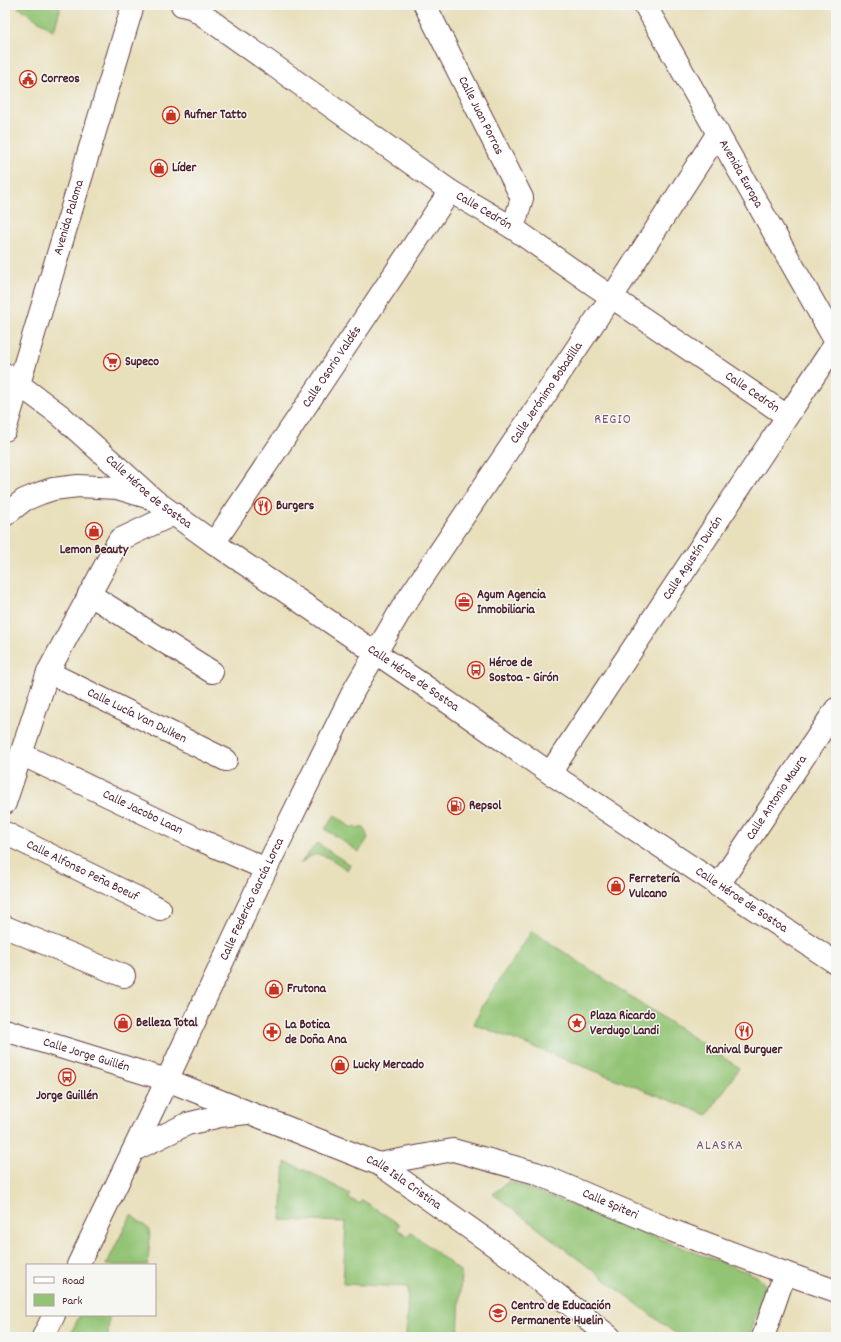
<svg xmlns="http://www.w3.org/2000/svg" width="841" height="1342" font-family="Dekko,sans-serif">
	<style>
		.green { fill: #93c474; stroke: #6e7250 }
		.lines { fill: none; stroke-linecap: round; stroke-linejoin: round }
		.minor-casing { stroke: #623c41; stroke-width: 24 }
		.major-casing { stroke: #623c41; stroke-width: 24 }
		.minor { stroke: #fff; stroke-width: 22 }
		.major { stroke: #fff; stroke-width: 22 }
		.labels { text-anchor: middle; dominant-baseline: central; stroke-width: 3; stroke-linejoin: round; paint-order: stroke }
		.poi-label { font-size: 13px; font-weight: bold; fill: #4a1f2b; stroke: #f6f6f2; text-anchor: start }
		.street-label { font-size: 13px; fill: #4a1f2b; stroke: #f6f6f2 }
		.neighbourhood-label { font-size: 14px; letter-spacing: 1px; fill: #78536a; stroke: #f6f6f2 }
	</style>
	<rect width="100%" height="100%" fill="#f6f6f2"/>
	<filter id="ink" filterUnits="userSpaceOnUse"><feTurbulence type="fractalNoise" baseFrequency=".025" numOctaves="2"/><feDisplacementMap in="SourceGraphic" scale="8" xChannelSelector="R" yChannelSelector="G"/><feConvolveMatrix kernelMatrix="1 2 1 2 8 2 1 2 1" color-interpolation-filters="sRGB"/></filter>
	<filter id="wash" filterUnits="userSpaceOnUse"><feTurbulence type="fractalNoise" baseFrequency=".012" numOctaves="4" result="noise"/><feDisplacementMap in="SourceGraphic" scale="16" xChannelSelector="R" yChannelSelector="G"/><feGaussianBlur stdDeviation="0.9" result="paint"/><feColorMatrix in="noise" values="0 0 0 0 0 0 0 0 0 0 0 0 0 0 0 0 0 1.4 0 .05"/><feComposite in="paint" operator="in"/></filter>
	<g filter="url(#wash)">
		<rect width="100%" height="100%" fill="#e8dfbb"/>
		<path class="green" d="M15 5H61L54 31Z
			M335 815 350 827 364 828 368 838 359 852 325 829Z
			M317 843 350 865 347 870C337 863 324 851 311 856 307 858 303 861 300 864Z
			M532 931 739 1068 708 1115 474 1024 483 1005Z
			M285 1162 309 1172 350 1194 348 1198 360 1204 362 1200 399 1224 397 1229 408 1236 411 1232 461 1272 458 1337H406L408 1287 343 1284 346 1222 281 1220Z
			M509 1181 757 1276 764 1283V1294L748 1337H680L493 1194Z
			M131 1215 150 1230 148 1265H106Z
			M80 1315H109L108 1337H69Z"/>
	</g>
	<g filter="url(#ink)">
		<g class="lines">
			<g class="minor-casing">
				<g id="minor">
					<path id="s1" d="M182 5 193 8 450 191 513 228 594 285 787 416"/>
					<path id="s2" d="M425 5 522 198 513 228"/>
					<path id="s3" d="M214 543 450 191"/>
					<path d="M89 594 212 672"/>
					<path id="s4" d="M48 672 226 760"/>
					<path id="s5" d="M21 754 196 838 266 869"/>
					<path id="s6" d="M550 773 836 343"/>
					<path d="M5 803 48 672 119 540 174 514"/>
					<path id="s7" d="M5 833 160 909"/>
					<path id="s8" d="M718 886 836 709"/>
					<path d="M5 927 124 976"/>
					<path id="s9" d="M5 1030 167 1080 379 1164 509 1256 610 1337"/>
					<path d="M134 1150 187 1124 220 1116 247 1113"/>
					<path id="s10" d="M379 1164 453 1150 536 1173 668 1229 785 1273 836 1291"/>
					<path id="s11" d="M78 1265 167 1080 266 869 354 690 402 608 599 315 612 297 718 133"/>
					<path d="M43 1337 54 1315"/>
					<path d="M763 1337 785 1273"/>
				</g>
			</g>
			<g class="major-casing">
				<g id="major">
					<path id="s12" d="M645 5 836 342"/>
					<path id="s13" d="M5 374 60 415 154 500 214 543 426 687 550 773 836 963"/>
					<path id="s14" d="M5 430 133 5"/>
					<path d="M5 515 24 500 41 493 53 489 78 486 117 488 147 497"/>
				</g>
			</g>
			<use href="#minor" class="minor"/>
			<use href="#major" class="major"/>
		</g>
	</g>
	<defs>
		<g id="civic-ring" transform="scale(0.9)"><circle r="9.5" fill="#f6f6f2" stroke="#c8321e" stroke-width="1.5"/><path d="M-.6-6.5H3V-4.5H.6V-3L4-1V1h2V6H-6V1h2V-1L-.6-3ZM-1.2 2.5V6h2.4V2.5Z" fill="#c8321e"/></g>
		<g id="shop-ring" transform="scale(0.9)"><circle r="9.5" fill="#f6f6f2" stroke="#c8321e" stroke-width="1.5"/><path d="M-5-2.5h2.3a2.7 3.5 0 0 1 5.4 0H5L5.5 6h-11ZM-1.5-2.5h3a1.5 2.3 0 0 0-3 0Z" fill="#c8321e"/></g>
		<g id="supermarket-ring" transform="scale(0.9)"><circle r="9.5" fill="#f6f6f2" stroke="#c8321e" stroke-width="1.5"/><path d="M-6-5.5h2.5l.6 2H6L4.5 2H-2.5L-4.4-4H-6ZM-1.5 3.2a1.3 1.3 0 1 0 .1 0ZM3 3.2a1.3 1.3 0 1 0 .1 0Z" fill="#c8321e"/></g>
		<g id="restaurant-ring" transform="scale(0.9)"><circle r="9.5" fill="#f6f6f2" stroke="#c8321e" stroke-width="1.5"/><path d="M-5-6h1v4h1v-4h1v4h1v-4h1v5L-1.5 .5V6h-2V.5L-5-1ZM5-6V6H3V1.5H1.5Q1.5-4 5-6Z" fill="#c8321e"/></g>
		<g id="office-ring" transform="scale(0.9)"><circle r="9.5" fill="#f6f6f2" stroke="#c8321e" stroke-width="1.5"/><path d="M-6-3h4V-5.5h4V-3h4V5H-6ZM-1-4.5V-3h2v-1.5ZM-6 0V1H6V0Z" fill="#c8321e"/></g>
		<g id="bus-ring" transform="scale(0.9)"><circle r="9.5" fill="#f6f6f2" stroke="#c8321e" stroke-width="1.5"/><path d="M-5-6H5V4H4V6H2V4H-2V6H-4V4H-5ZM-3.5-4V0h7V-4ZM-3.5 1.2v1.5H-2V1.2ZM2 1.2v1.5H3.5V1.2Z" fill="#c8321e"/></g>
		<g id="fuel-ring" transform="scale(0.9)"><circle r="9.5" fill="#f6f6f2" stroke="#c8321e" stroke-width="1.5"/><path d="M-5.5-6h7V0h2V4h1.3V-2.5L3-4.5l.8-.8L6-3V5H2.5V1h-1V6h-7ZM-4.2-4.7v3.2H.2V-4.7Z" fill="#c8321e"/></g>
		<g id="sight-ring" transform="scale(0.9)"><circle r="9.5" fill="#f6f6f2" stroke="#c8321e" stroke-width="1.5"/><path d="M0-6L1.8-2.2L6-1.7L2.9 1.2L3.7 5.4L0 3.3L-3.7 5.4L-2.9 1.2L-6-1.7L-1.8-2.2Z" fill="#c8321e"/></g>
		<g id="pharmacy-ring" transform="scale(0.9)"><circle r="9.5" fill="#f6f6f2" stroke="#c8321e" stroke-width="1.5"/><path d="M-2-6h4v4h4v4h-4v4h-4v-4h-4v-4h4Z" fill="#c8321e"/></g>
		<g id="university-ring" transform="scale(0.9)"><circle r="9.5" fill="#f6f6f2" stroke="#c8321e" stroke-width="1.5"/><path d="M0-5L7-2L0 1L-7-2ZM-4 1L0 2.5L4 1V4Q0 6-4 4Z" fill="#c8321e"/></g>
	</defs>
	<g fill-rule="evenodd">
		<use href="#civic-ring" x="28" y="79"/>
		<use href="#shop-ring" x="171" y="115"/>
		<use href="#shop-ring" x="159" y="168"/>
		<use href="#supermarket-ring" x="112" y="362"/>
		<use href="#restaurant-ring" x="263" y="506"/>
		<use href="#shop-ring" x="94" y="531"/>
		<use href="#office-ring" x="464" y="602"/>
		<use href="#bus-ring" x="476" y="670"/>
		<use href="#fuel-ring" x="456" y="806"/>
		<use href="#shop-ring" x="616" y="886"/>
		<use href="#shop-ring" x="274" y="989"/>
		<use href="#shop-ring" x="123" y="1023"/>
		<use href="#sight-ring" x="577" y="1023"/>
		<use href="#restaurant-ring" x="744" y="1031"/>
		<use href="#pharmacy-ring" x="272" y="1032"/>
		<use href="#shop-ring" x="340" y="1065"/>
		<use href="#bus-ring" x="67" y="1077"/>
		<use href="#university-ring" x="498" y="1313"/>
	</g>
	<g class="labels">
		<g class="poi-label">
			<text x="41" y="79">Correos</text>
			<text x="184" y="115">Rufner Tatto</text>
			<text x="172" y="168">Líder</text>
			<text x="125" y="362">Supeco</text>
			<text x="276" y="506">Burgers</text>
			<text x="94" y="550" text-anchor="middle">Lemon Beauty</text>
			<text x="477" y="595">Agum Agencia<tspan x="477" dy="15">Inmobiliaria</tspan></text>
			<text x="489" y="663">Héroe de<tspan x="489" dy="15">Sostoa - Girón</tspan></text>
			<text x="469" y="806">Repsol</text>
			<text x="629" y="879">Ferretería<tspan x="629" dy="15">Vulcano</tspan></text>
			<text x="287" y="989">Frutona</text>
			<text x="590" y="1016">Plaza Ricardo<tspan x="590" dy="15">Verdugo Landi</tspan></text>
			<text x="136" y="1023">Belleza Total</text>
			<text x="285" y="1025">La Botica<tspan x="285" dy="15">de Doña Ana</tspan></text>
			<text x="744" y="1050" text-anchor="middle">Kanival Burguer</text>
			<text x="353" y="1065">Lucky Mercado</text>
			<text x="67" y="1096" text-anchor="middle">Jorge Guillén</text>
			<text x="511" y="1306">Centro de Educación<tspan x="511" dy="15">Permanente Huelin</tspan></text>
		</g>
		<g class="street-label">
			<text stroke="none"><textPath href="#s2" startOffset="124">Calle Juan Porras</textPath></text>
			<text stroke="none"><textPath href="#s12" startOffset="194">Avenida Europa</textPath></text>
			<text stroke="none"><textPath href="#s1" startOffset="366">Calle Cedrón</textPath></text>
			<text stroke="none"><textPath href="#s14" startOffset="222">Avenida Paloma</textPath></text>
			<text stroke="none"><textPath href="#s3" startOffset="212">Calle Osorio Valdés</textPath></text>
			<text stroke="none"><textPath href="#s1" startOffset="690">Calle Cedrón</textPath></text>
			<text stroke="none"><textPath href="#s11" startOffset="992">Calle Jerónimo Bobadilla</textPath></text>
			<text stroke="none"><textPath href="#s13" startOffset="186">Calle Héroe de Sostoa</textPath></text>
			<text stroke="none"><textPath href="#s6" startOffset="258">Calle Agustín Durán</textPath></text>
			<text stroke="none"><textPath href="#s13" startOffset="510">Calle Héroe de Sostoa</textPath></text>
			<text stroke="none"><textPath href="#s4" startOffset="99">Calle Lucía Van Dulken</textPath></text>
			<text stroke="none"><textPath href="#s8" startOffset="106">Calle Antonio Maura</textPath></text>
			<text stroke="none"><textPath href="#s5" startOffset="135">Calle Jacobo Laan</textPath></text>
			<text stroke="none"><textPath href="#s7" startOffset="86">Calle Alfonso Peña Boeuf</textPath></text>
			<text stroke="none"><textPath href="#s11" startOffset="405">Calle Federico García Lorca</textPath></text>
			<text stroke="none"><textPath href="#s13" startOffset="906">Calle Héroe de Sostoa</textPath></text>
			<text stroke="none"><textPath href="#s9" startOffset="85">Calle Jorge Guillén</textPath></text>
			<text stroke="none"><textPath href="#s9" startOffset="428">Calle Isla Cristina</textPath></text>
			<text stroke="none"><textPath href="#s10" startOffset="242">Calle Spiteri</textPath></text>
		</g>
		<g class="neighbourhood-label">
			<text x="613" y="420">REGIO</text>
			<text x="720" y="1146">ALASKA</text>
		</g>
	</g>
	<rect width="841" height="1342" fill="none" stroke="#f6f6f2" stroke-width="20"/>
	<rect x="26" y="1264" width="130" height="52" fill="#f6f6f2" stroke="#b1a0a2"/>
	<rect x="34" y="1277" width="20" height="6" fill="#ffffff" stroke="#b1a0a2"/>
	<text x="62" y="1284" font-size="12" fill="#4a1f2b">Road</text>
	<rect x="34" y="1294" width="20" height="12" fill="#93c474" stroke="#b1a0a2"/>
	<text x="62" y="1304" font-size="12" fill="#4a1f2b">Park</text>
</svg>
